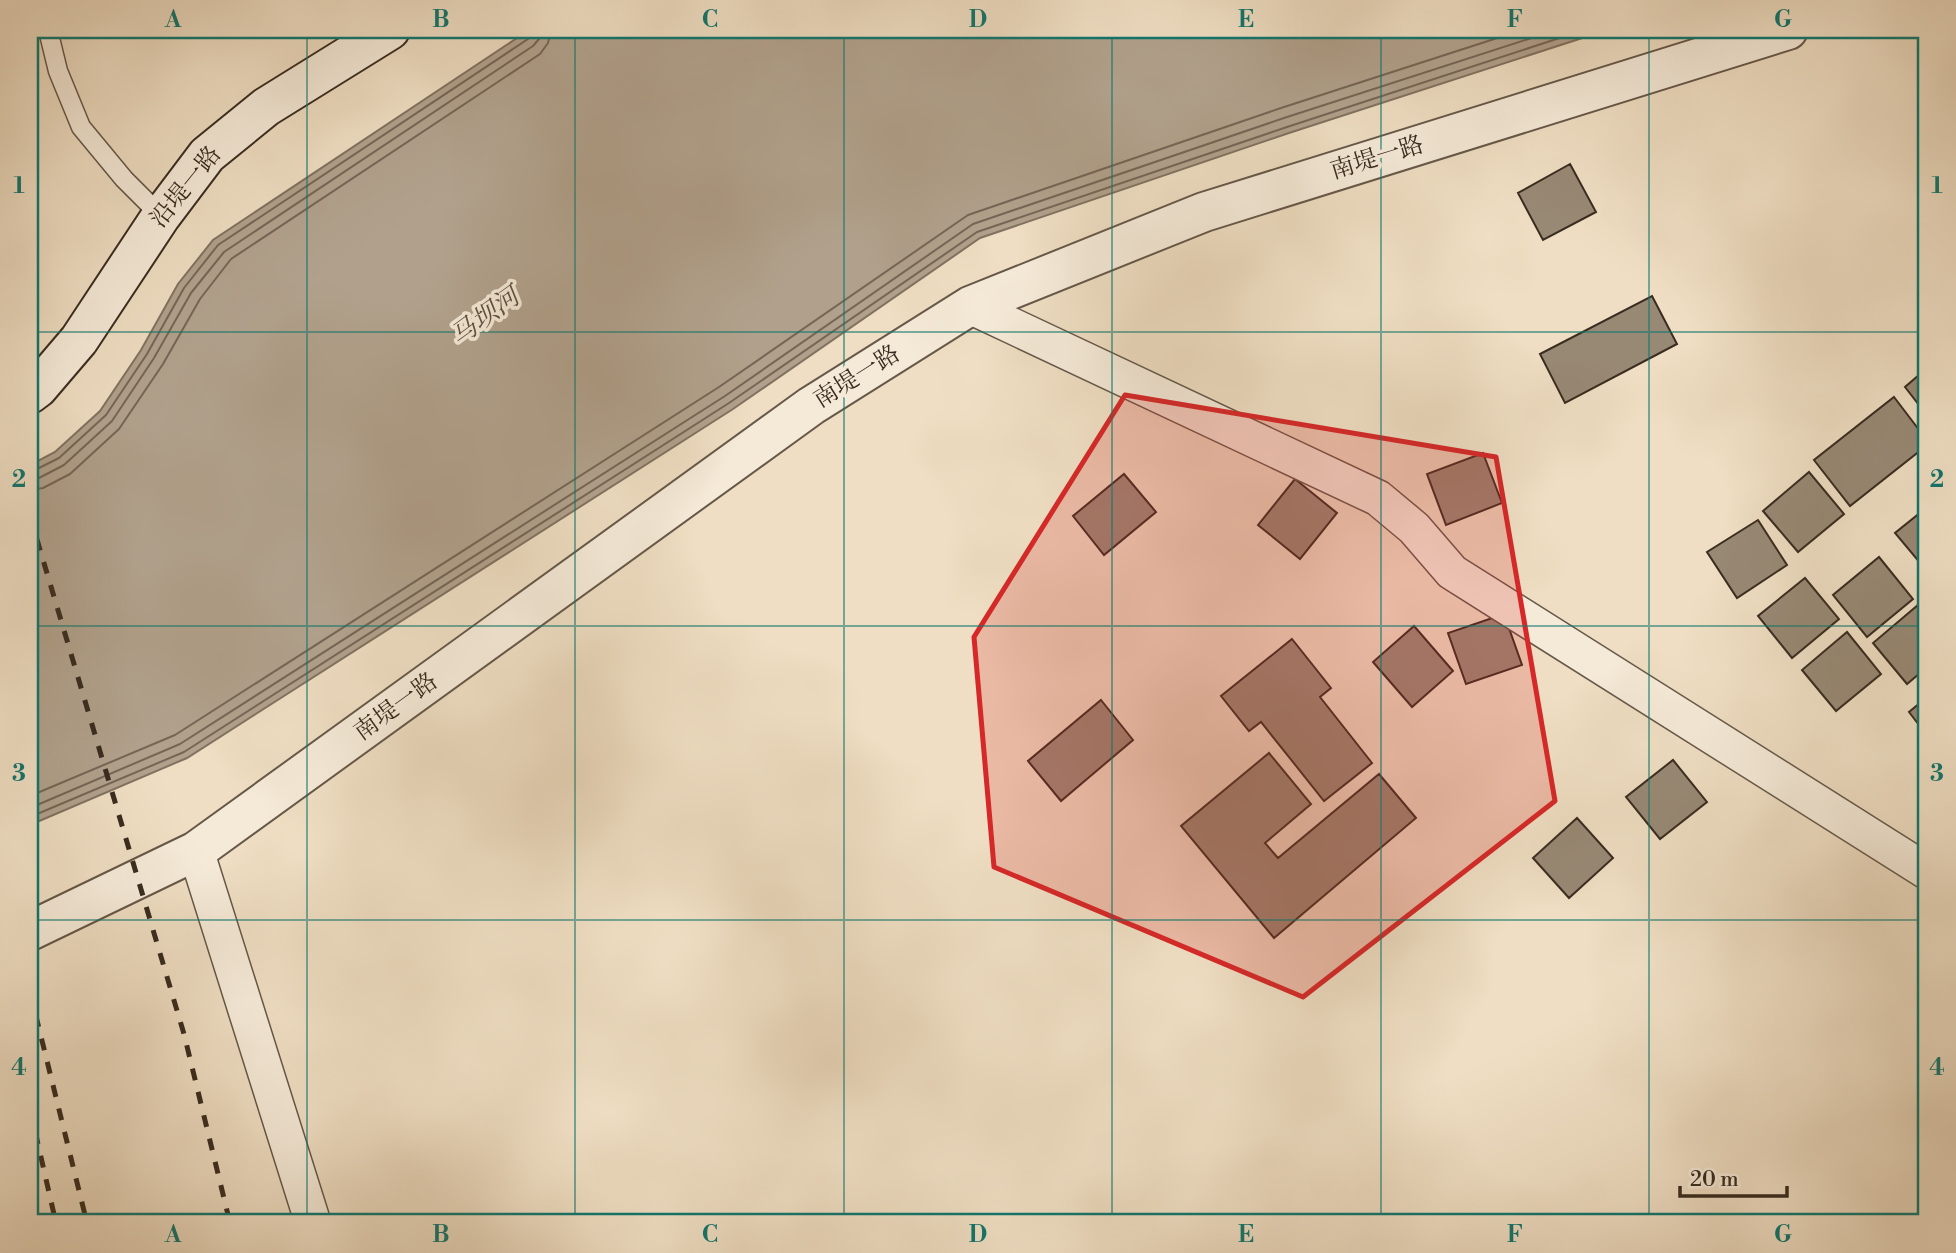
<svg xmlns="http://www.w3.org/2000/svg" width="1956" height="1253" font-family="'Libre Bodoni','Noto Serif SC',serif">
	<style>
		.water { fill: #b1a18c; stroke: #817261; stroke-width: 2 }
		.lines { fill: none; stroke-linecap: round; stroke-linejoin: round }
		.shore { stroke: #756656; stroke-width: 2 }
		.building { fill: #988975; stroke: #392c20; stroke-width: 2 }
		.service-casing { stroke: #665849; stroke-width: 21 }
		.minor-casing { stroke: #665849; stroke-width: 38 }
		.tertiary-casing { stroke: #665849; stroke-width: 42 }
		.secondary-casing { stroke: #392c20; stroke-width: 42 }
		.service { stroke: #f5ead8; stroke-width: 18 }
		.minor { stroke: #f5ead8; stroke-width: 35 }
		.tertiary { stroke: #f5ead8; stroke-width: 38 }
		.secondary { stroke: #f5ead8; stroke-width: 38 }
		.rail { stroke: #392c20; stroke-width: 5; stroke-dasharray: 12 12; stroke-linecap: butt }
		.marked { fill: #d62828; fill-opacity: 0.2; stroke: #d62828; stroke-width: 5; stroke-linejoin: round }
		.grid { fill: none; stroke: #0f766e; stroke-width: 2; stroke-opacity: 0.55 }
		.labels { text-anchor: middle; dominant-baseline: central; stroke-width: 7; stroke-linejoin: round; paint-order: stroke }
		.street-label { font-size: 24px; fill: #392c20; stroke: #f5ead8 }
		.water-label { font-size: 26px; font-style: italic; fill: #5d4f40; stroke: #f5ead8 }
		.neatline { fill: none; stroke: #0f766e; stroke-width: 2.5 }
		.grid-label { font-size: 23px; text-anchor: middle; font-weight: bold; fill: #0f766e }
	</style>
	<rect width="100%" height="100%" fill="#efdec3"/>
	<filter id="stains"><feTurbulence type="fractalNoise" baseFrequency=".00286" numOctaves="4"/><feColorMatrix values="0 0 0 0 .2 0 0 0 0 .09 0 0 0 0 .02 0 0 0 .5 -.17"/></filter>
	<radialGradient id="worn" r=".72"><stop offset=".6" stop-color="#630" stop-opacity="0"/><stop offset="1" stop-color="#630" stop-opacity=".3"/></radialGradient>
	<path class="water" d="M529 30H1607L1289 133 980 238 733 409 187 758 30 825V465L55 452 100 411 141 350 178 284 213 240Z"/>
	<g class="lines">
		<path class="shore" d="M30 471 35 470 59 458 106 415 147 354 184 288 218 245 528 39 531 34 532 30
			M30 480 39 478 64 465 112 421 154 358 191 293 224 252 533 46 539 39 540 30
			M30 490 43 488 70 474 119 429 163 364 200 299 231 259 540 54 548 43 551 30
			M30 796 175 735 719 387 968 215 1281 108 1522 30
			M30 808 180 744 725 396 973 224 1284 118 1556 30
			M30 817 184 752 729 403 977 232 1287 127 1584 30"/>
	</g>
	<path class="building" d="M1570 164 1596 212 1543 240 1518 193Z
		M1652 296 1677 344 1565 403 1540 354Z
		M1926 369V414L1905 387Z
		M1894 397 1926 439V446L1850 506 1814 460Z
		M1483 453 1502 503 1446 525 1427 474Z
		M1809 472 1844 514 1798 552 1763 511Z
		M1124 474 1156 512 1104 555 1073 516Z
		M1295 479 1337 513 1300 559 1258 525Z
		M1926 508V570L1895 533Z
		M1758 520 1787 565 1737 598 1707 552Z
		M1879 557 1913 599 1867 637 1833 595Z
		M1805 578 1839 619 1792 658 1758 616Z
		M1918 605 1926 615V668L1907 684 1873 643Z
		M1504 614 1522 665 1466 684 1448 633Z
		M1414 626 1453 671 1412 707 1373 662Z
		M1847 632 1881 674 1836 711 1802 670Z
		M1292 639 1331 688 1320 697 1372 763 1324 801 1261 722 1249 731 1221 696Z
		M1926 698V734L1909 712Z
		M1101 700 1133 740 1061 801 1028 761Z
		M1269 753 1311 804 1265 843 1278 858 1379 774 1416 818 1274 938 1181 826Z
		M1673 760 1707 802 1660 839 1626 797Z
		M1577 818 1613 858 1569 898 1533 858Z"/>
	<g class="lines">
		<g class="service-casing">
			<path id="service" d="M48 30 58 71 81 127 124 179 161 216"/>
		</g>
		<g class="minor-casing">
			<path id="minor" d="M970 306 1378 498 1414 528 1452 572 1926 871
				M196 851 313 1223"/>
		</g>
		<g class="tertiary-casing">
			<path id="tertiary" d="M30 931 196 851 811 406 970 306 1204 212 1788 30"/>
		</g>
		<g class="secondary-casing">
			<path id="secondary" d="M30 394 38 388 79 340 161 216 207 155 266 107 390 30"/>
		</g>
		<use href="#service" class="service"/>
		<use href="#minor" class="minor"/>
		<use href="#tertiary" class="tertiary"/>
		<use href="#secondary" class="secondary"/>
		<path class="rail" d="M30 516 184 1034 230 1223
			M30 992 87 1223
			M30 1109 56 1223"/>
	</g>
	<path class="marked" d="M1125 395 1496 457 1555 801 1303 997 994 867 974 637Z"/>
	<path class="grid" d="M307 30V1223M575 30V1223M844 30V1223M1112 30V1223M1381 30V1223M1649 30V1223M30 332H1926M30 626H1926M30 920H1926"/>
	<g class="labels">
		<g class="street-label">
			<text transform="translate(1377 158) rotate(-17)">南堤一路</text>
			<text transform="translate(186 187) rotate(-51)">沿堤一路</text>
			<text transform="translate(857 377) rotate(-32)">南堤一路</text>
			<text transform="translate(396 707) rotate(-36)">南堤一路</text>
		</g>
		<g class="water-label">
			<text transform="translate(485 317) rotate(-36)">马坝河</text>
		</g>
	</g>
	<rect width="1956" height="1253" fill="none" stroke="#efdec3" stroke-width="77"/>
	<path d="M1680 1186v10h107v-10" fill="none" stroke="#392c20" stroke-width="3.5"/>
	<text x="1690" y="1186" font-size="21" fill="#392c20" stroke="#f5ead8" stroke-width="5" paint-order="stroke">20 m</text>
	<rect x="38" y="38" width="1880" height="1176" class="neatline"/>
	<g class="grid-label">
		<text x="173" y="27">A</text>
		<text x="441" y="27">B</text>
		<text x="710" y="27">C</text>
		<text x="978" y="27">D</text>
		<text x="1246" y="27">E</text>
		<text x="1515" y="27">F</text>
		<text x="1783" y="27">G</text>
		<text x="19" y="193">1</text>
		<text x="1937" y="193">1</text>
		<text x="19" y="487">2</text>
		<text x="1937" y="487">2</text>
		<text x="19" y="781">3</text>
		<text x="1937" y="781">3</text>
		<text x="19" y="1075">4</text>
		<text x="1937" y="1075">4</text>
		<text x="173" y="1242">A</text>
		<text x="441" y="1242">B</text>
		<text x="710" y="1242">C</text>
		<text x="978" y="1242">D</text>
		<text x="1246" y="1242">E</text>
		<text x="1515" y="1242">F</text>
		<text x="1783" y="1242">G</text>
	</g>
	<rect width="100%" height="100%" filter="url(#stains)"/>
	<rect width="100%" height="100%" fill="url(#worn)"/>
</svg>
